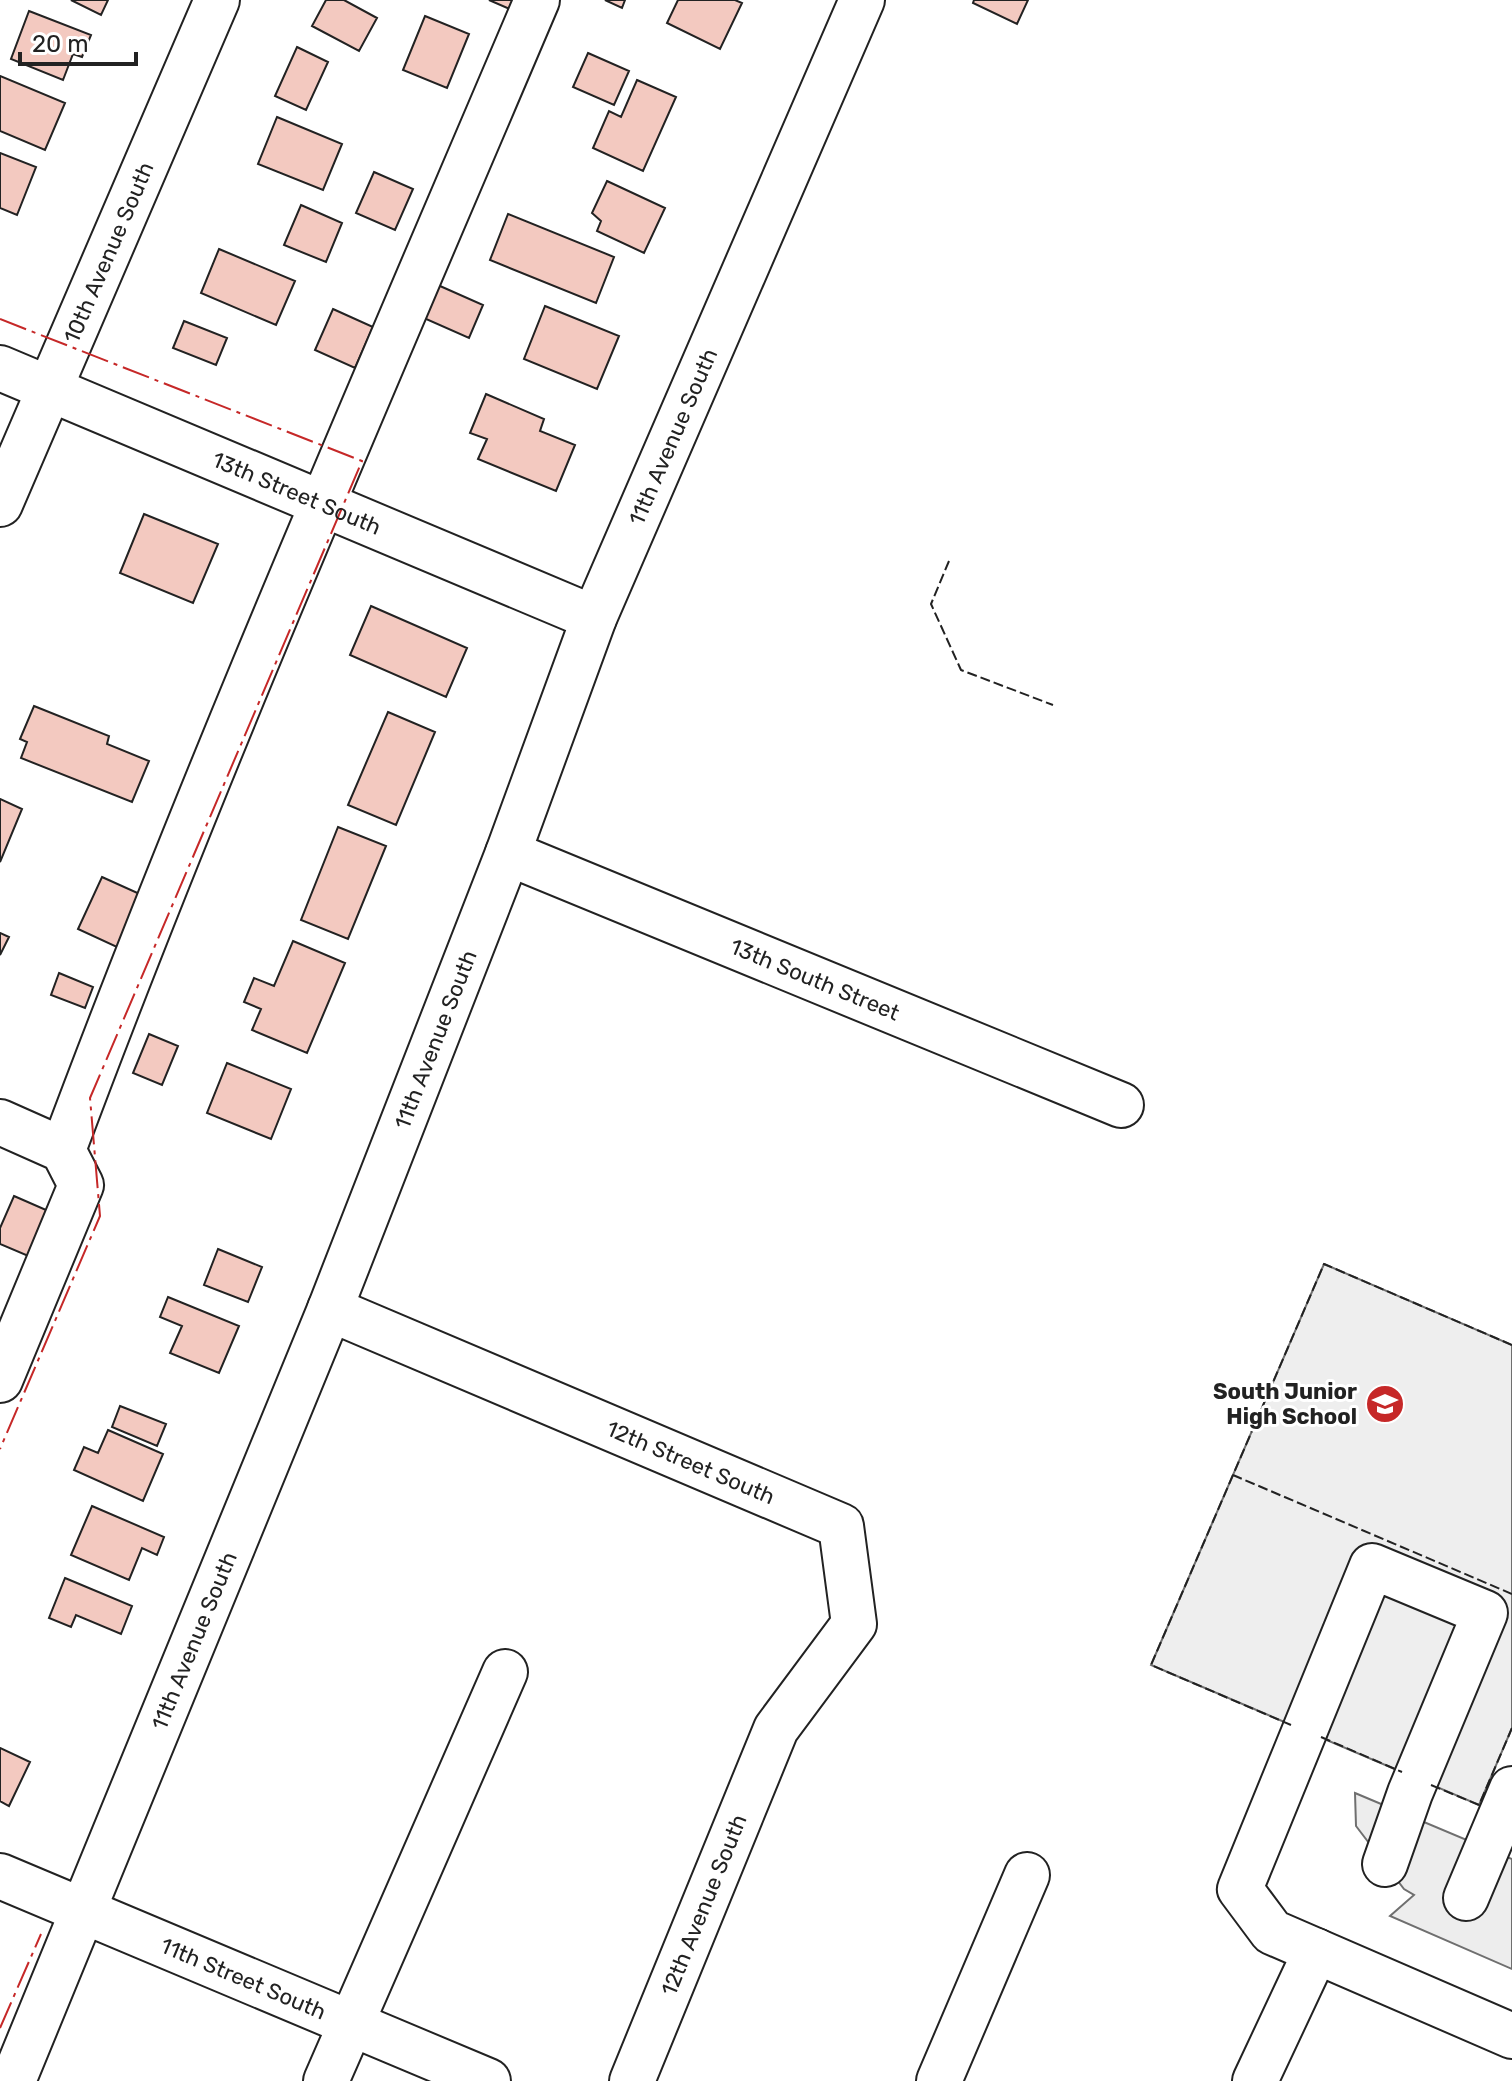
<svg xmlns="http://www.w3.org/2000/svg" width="1512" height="2081" font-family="Rubik,sans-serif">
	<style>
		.green { fill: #eee; stroke: #6f6f6f; stroke-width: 2 }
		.parking { fill: #ededed; stroke: #6f6f6f; stroke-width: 2 }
		.building { fill: #f3c9c0; stroke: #222; stroke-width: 2 }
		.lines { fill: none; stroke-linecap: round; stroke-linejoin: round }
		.minor-casing { stroke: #222; stroke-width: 48 }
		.minor { stroke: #fff; stroke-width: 44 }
		.fence { stroke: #222; stroke-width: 2; stroke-dasharray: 10 4; stroke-linecap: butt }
		.power { stroke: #c62828; stroke-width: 2; stroke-dasharray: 28 6 4 6; stroke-linecap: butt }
		.labels { text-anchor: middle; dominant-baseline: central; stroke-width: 6; stroke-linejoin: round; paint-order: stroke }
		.street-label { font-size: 22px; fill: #222; stroke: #fff }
		.poi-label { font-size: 22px; font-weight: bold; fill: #222; stroke: #fff; text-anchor: end }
	</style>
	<rect width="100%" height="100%" fill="#fff"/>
	<path class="green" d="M1324 1264 1512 1345V1728L1479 1805 1151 1665Z"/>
	<path class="parking" d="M1355 1793 1512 1859V1969L1390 1916 1414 1895 1404 1889 1356 1826Z"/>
	<path class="building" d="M71 0H108L101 15Z
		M326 0H344L377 18 359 51 312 26Z
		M489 0H525L519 13Z
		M605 0H625L622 8Z
		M678 0H735L742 3 720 49 667 23Z
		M974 0H1028L1017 24 973 3Z
		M29 11 91 35 82 57 73 54 63 80 11 59Z
		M425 16 469 34 447 88 403 70Z
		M297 47 328 62 306 110 275 96Z
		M588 53 629 71 614 105 573 87Z
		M0 76 65 103 45 150 0 131Z
		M637 80 676 97 643 171 593 148 609 111 621 117Z
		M277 117 342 144 323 190 258 164Z
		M0 153 36 167 17 215 0 208Z
		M374 172 413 189 395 230 356 213Z
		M607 181 665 208 644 253 597 231 601 221 592 213Z
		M301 205 342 223 326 262 284 245Z
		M508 214 614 257 596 303 490 260Z
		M219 249 295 281 276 325 201 293Z
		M431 282 483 305 469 338 417 315Z
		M545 306 619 336 597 389 524 359Z
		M333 309 373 327 355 368 315 350Z
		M184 321 227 338 216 365 173 348Z
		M486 394 544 419 540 431 575 445 556 491 478 459 487 439 470 433Z
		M144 514 218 544 193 603 120 573Z
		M371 606 467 648 446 697 350 655Z
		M34 706 109 736 107 744 149 761 132 802 21 758 27 742 20 739Z
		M388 712 435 732 396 825 348 805Z
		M0 799 22 809 0 862Z
		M338 827 386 846 348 939 301 920Z
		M102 877 142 895 119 948 78 929Z
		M0 933 9 937 0 955Z
		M293 941 345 963 307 1053 252 1030 261 1009 244 1002 254 978 274 986Z
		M59 973 93 987 85 1008 51 995Z
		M149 1034 178 1046 162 1085 133 1073Z
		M227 1063 291 1089 271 1139 207 1113Z
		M14 1196 53 1213 33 1258 0 1244V1228Z
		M218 1249 262 1267 248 1302 204 1285Z
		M168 1297 239 1326 219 1373 170 1353 182 1326 160 1317Z
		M120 1406 166 1424 157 1446 112 1427Z
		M108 1430 163 1454 143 1501 74 1470 84 1447 98 1453Z
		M92 1506 164 1537 157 1555 142 1548 129 1580 71 1555Z
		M65 1578 132 1606 121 1634 76 1615 71 1627 49 1618Z
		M0 1748 30 1762 9 1806 0 1801Z"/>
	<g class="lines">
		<g class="minor-casing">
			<g id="minor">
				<path id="s1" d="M0 368 594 618"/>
				<path id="s2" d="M0 504 217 0"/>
				<path id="s3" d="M508 853 1121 1105"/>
				<path d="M0 1122 63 1150 81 1185 0 1380"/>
				<path d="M63 1150C208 762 375 381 537 0"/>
				<path id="s4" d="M330 1309 841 1526 854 1624 776 1729 632 2081"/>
				<path d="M1385 1864 1410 1793 1485 1613 1372 1566 1240 1889 1272 1932 1512 2036"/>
				<path id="s5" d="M0 1876 488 2081"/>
				<path d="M1466 1898 1512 1789"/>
				<path id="s6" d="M13 2081 330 1309 508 853 594 618 862 0"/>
				<path d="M326 2081 505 1672"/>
				<path d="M939 2081 1027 1875"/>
				<path d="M1255 2081 1316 1951"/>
			</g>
		</g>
		<use href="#minor" class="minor"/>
		<path class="fence" d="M949 561 931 604 961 670 1053 705
			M1512 1345 1324 1264 1233 1475 1512 1594
			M1233 1475 1151 1665 1291 1725
			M1321 1737 1402 1772
			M1431 1785 1479 1805 1512 1728"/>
		<path class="power" d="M0 319 362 461 90 1098 100 1216 0 1449
			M0 2028 41 1934"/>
	</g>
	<defs>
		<g id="school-disc" transform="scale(2)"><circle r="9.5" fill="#c62828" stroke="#fff"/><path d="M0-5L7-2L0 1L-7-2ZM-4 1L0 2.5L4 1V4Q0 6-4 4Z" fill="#fff"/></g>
	</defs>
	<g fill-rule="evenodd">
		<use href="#school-disc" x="1385" y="1404"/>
	</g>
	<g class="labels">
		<g class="street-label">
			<text stroke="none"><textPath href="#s2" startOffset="274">10th Avenue South</textPath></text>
			<text stroke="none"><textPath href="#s6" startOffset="1772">11th Avenue South</textPath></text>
			<text stroke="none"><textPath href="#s1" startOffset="322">13th Street South</textPath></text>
			<text stroke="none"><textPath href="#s3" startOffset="332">13th South Street</textPath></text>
			<text stroke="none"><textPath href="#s6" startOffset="1124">11th Avenue South</textPath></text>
			<text stroke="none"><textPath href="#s4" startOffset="392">12th Street South</textPath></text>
			<text stroke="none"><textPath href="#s6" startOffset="476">11th Avenue South</textPath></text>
			<text transform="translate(704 1905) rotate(-68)">12th Avenue South</text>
			<text stroke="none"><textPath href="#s5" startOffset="264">11th Street South</textPath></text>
		</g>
		<g class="poi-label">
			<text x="1357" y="1391">South Junior<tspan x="1357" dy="25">High School</tspan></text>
		</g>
	</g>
	<path d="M20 52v12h116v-12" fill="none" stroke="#222222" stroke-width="4"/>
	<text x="32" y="52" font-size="24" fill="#222222" stroke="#ffffff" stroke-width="6" paint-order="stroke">20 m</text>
</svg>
